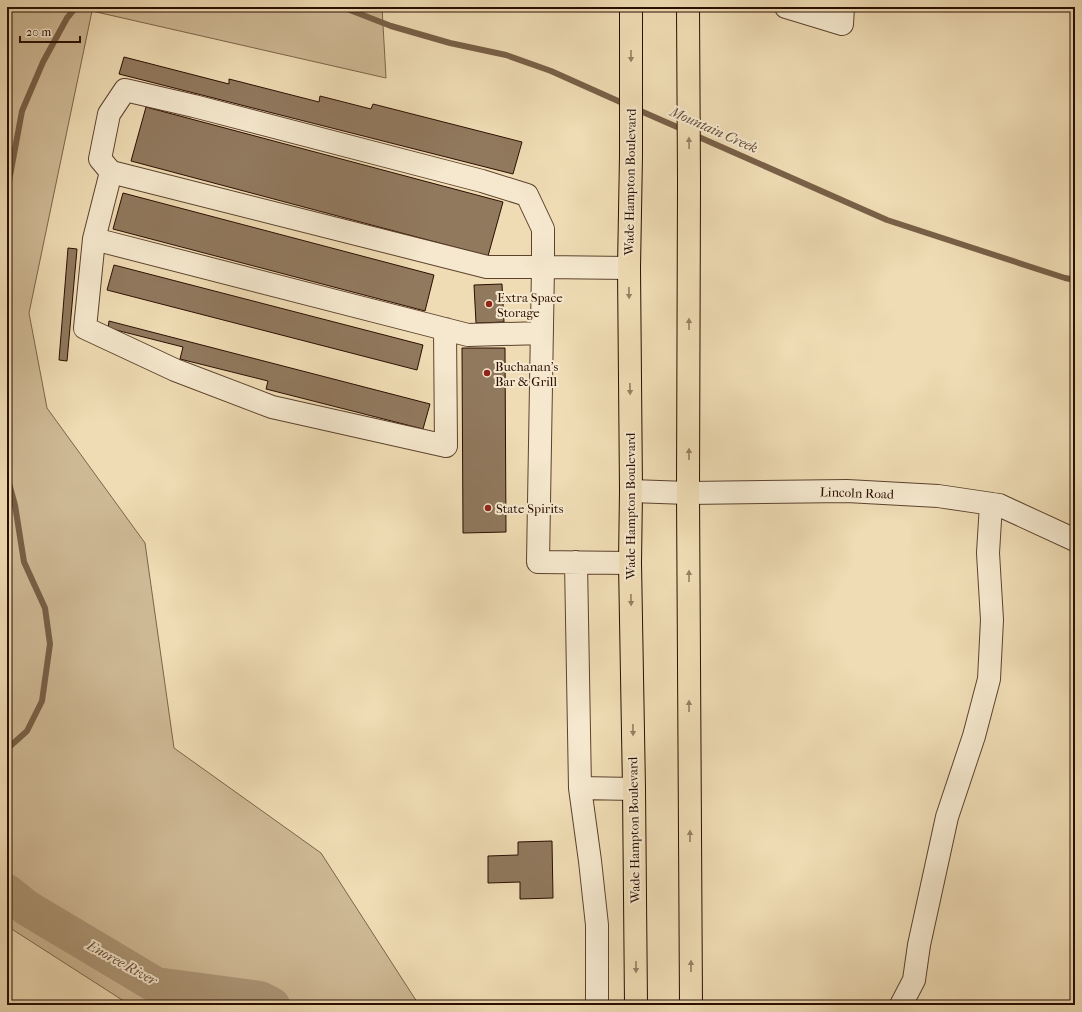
<svg xmlns="http://www.w3.org/2000/svg" width="1082" height="1012" font-family="'IM FELL French Canon',serif">
	<style>
		.green { fill: #ceb995; stroke: #7c644a }
		.lines { fill: none; stroke-linecap: round; stroke-linejoin: round }
		.stream { stroke: #786047; stroke-width: 6 }
		.river { stroke: #ac9677; stroke-width: 36 }
		.building { fill: #91795e; stroke: #2b0e00 }
		.minor-casing { stroke: #5c422d; stroke-width: 24 }
		.major-casing { stroke: #2b0e00; stroke-width: 24 }
		.minor { stroke: #f5e8ce; stroke-width: 22 }
		.major { stroke: #efdcb4; stroke-width: 22 }
		.oneway { fill: #977f63 }
		.poi-dot { fill: #8f2418; stroke: #f5e8ce; stroke-width: 1.5 }
		.labels { text-anchor: middle; dominant-baseline: central; stroke-width: 4; stroke-linejoin: round; paint-order: stroke }
		.street-label { font-size: 13px; fill: #2b0e00; stroke: #f5e8ce }
		.poi-label { font-size: 13px; fill: #2b0e00; stroke: #f5e8ce; text-anchor: start }
		.water-label { font-size: 14px; font-style: italic; fill: #654b36; stroke: #f5e8ce }
	</style>
	<rect width="100%" height="100%" fill="#efdcb4"/>
	<filter id="stains"><feTurbulence type="fractalNoise" baseFrequency=".005" numOctaves="4"/><feColorMatrix values="0 0 0 0 .2 0 0 0 0 .09 0 0 0 0 .02 0 0 0 .5 -.17"/></filter>
	<radialGradient id="worn" r=".72"><stop offset=".6" stop-color="#630" stop-opacity="0"/><stop offset="1" stop-color="#630" stop-opacity=".3"/></radialGradient>
	<path class="green" d="M7 7H382L386 78 92 11 29 313 47 408 145 543 174 748 321 853 419 1005H130L7 926Z"/>
	<g class="lines">
		<path class="stream" d="M342 7 391 26 450 43 506 55 551 71 627 105
			M636 109 684 130
			M692 134 887 220 1065 278 1075 280
			M7 192 22 111 43 62 67 18 76 7
			M7 476 15 505 24 562 45 608 50 644 42 701 27 731 7 749"/>
		<path class="river" d="M7 892 27 908 156 985 260 999 272 1005"/>
	</g>
	<path class="building" d="M124 57 229 84V79L319 102 320 96 371 109 373 104 522 142 513 174 119 74Z
		M146 107 503 202 488 256 131 161Z
		M123 193 434 275 425 311 113 229Z
		M68 248 77 249 67 361 59 360Z
		M114 265 423 345 417 370 107 290Z
		M502 284 504 322 476 323 474 285Z
		M109 321 430 404 423 429 266 389 268 381 180 359 183 347 108 328Z
		M462 348H505L506 532 463 533Z
		M552 841 553 898 520 899V882L488 883V856L518 855V842Z"/>
	<g class="lines">
		<g class="minor-casing">
			<path id="minor" d="M786 7 842 24 843 7
				M125 90 194 106 482 181 527 195 543 229V267H487L111 172 100 159 109 114Z
				M111 172 94 239 468 335 542 333
				M94 239 85 328 175 370 272 407 446 446 445 329
				M629 268 543 267 538 562 630 563
				M631 491 688 493 847 491 938 496 999 505 1075 540
				M576 562 580 788 634 789
				M580 788 590 861 597 925V1005
				M901 1005 914 980 919 945 947 817 974 736 989 679 992 620 988 553 991 504"/>
		</g>
		<g class="major-casing">
			<path id="major" d="M631 7V156L629 268 631 491 630 563 634 789 636 1005
				M688 7 689 182 688 493 691 1005"/>
		</g>
		<use href="#minor" class="minor"/>
		<use href="#major" class="major"/>
	</g>
	<defs><path id="oneway-solid" d="M-6-.8H1V-3.2L6.5 0L1 3.2V.8H-6Z"/></defs>
	<g class="oneway">
		<use href="#oneway-solid" transform="translate(631 56) rotate(90)"/>
		<use href="#oneway-solid" transform="translate(689 143) rotate(-91)"/>
		<use href="#oneway-solid" transform="translate(629 293) rotate(89)"/>
		<use href="#oneway-solid" transform="translate(689 324) rotate(-90)"/>
		<use href="#oneway-solid" transform="translate(630 389) rotate(89)"/>
		<use href="#oneway-solid" transform="translate(689 454) rotate(-90)"/>
		<use href="#oneway-solid" transform="translate(689 576) rotate(-90)"/>
		<use href="#oneway-solid" transform="translate(631 600) rotate(89)"/>
		<use href="#oneway-solid" transform="translate(689 706) rotate(-90)"/>
		<use href="#oneway-solid" transform="translate(633 730) rotate(89)"/>
		<use href="#oneway-solid" transform="translate(690 836) rotate(-90)"/>
		<use href="#oneway-solid" transform="translate(691 966) rotate(-90)"/>
		<use href="#oneway-solid" transform="translate(636 967) rotate(90)"/>
	</g>
	<g class="poi-dot">
		<circle cx="489" cy="304" r="4"/>
		<circle cx="487" cy="373" r="4"/>
		<circle cx="488" cy="508" r="4"/>
	</g>
	<g class="labels">
		<g class="street-label">
			<text transform="translate(630 182) rotate(-89)">Wade Hampton Boulevard</text>
			<text transform="translate(857 493) rotate(2)">Lincoln Road</text>
			<text transform="translate(630 506) rotate(-90)">Wade Hampton Boulevard</text>
			<text transform="translate(634 830) rotate(-91)">Wade Hampton Boulevard</text>
		</g>
		<g class="poi-label">
			<text x="497" y="297">Extra Space<tspan x="497" dy="15">Storage</tspan></text>
			<text x="495" y="366">Buchanan’s<tspan x="495" dy="15">Bar &amp; Grill</tspan></text>
			<text x="496" y="508">State Spirits</text>
		</g>
		<g class="water-label">
			<text transform="translate(714 130) rotate(24)">Mountain Creek</text>
			<text transform="translate(122 963) rotate(29)">Enoree River</text>
		</g>
	</g>
	<rect width="1082" height="1012" fill="none" stroke="#efdcb4" stroke-width="24"/>
	<rect x="8" y="8" width="1066" height="996" fill="none" stroke="#2b0e00" stroke-width="2"/>
	<rect x="12" y="12" width="1058" height="988" fill="none" stroke="#2b0e00"/>
	<path d="M20 36v6h60v-6" fill="none" stroke="#2b0e00" stroke-width="2"/>
	<text x="26" y="36" font-size="12" fill="#2b0e00" stroke="#f5e8ce" stroke-width="3" paint-order="stroke">20 m</text>
	<rect width="100%" height="100%" filter="url(#stains)"/>
	<rect width="100%" height="100%" fill="url(#worn)"/>
</svg>
